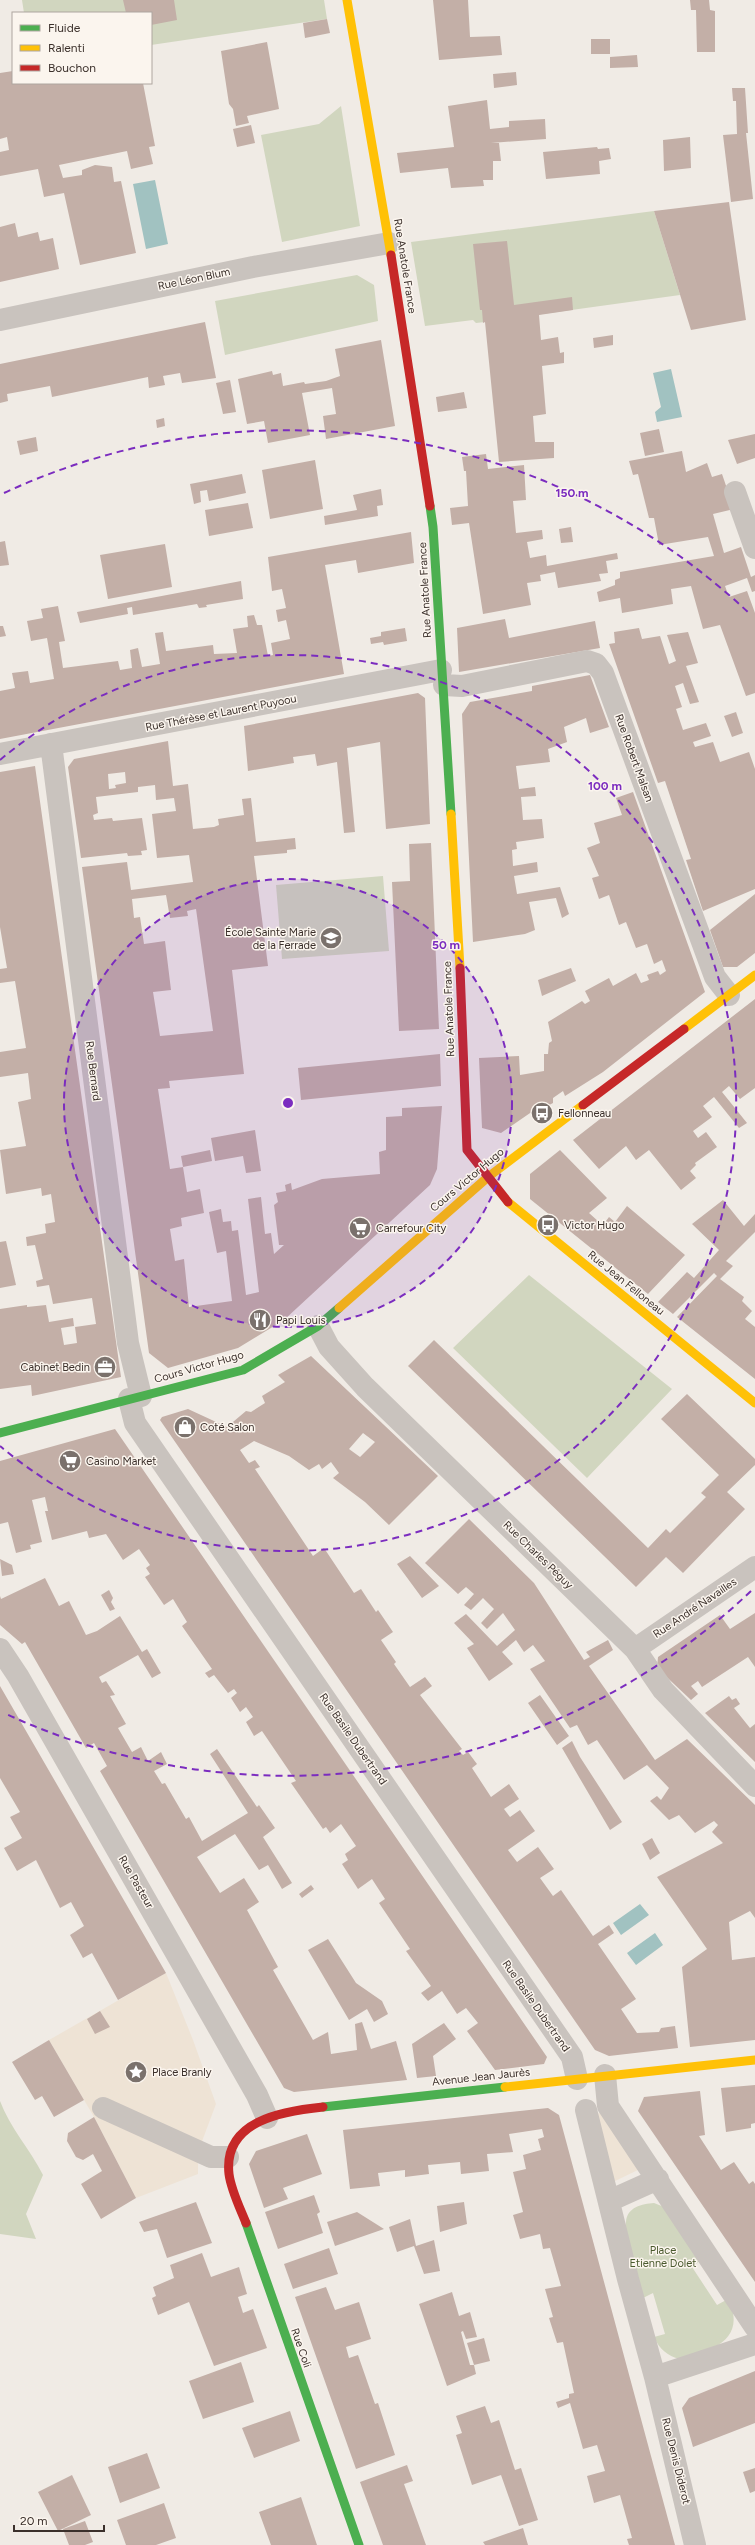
<svg xmlns="http://www.w3.org/2000/svg" width="755" height="2545" font-family="Figtree,sans-serif">
	<style>
		.green { fill: #d1d6bf }
		.plaza { fill: #eee3d5 }
		.water { fill: #a1c2c1 }
		.building { fill: #c3afa7; fill-rule: evenodd }
		.lines { fill: none; stroke-linecap: round; stroke-linejoin: round }
		.street { stroke: #c9c3be; stroke-width: 22 }
		.fast { stroke: #4caf50; stroke-width: 9 }
		.slow { stroke: #ffc107; stroke-width: 9 }
		.jam { stroke: #c62828; stroke-width: 9 }
		.ring { fill: none; stroke: #7b2cbf; stroke-width: 2; stroke-dasharray: 7 5 }
		.labels { text-anchor: middle; dominant-baseline: central; stroke-width: 3; stroke-linejoin: round; paint-order: stroke }
		.street-label { font-size: 11px; fill: #3b302b; stroke: #fbf5ee }
		.poi-label { font-size: 11px; fill: #3b302b; stroke: #fbf5ee; text-anchor: start }
		.park-label { font-size: 11px; fill: #4a5a2e; stroke: #fbf5ee }
		.centre { fill: #7b2cbf; stroke: #fbf5ee; stroke-width: 2 }
		.ring-label { font-size: 12px; text-anchor: middle; font-weight: bold; fill: #7b2cbf; stroke: #fbf5ee; stroke-width: 3; stroke-linejoin: round; paint-order: stroke }
	</style>
	<rect width="100%" height="100%" fill="#f0ebe5"/>
	<path class="green" d="M22 0H324L327 19 151 45V13H24Z
		M341 106 360 226 282 242 261 135 319 124Z
		M654 211 680 295 485 322 476 323 473 320 425 326 411 242Z
		M357 275 374 285 378 321 225 355 215 301Z
		M383 876 389 951 282 959 276 885Z
		M529 1275 672 1389 587 1478 453 1348Z
		M0 2101C10 2128 30 2149 43 2175L26 2214 36 2239 0 2234Z
		M654 2203 664 2207 701 2260 692 2267 717 2305 728 2299C731 2303 732 2308 733 2313 739 2344 703 2353 681 2360 667 2355 660 2350 654 2337L665 2334 653 2293 643 2298C638 2277 623 2242 626 2222 627 2207 642 2204 654 2203Z"/>
	<path class="plaza" d="M166 1973 193 2040 216 2104 198 2152V2174L136 2198 94 2117 49 2040Z
		M602 2112 640 2169 613 2182 595 2115Z"/>
	<path class="water" d="M155 180 168 244 146 249 133 184Z
		M671 369 682 417 657 422 655 412 661 407 653 373Z
		M640 1904 649 1915 621 1935 613 1923Z
		M655 1933 663 1945 636 1965 627 1953Z"/>
	<path class="building" d="M123 0H174L177 20 151 25V13H126Z
		M433 0H468L470 37 500 36 502 55 439 60Z
		M690 0H709L710 10 715 11V52H697L696 10H691Z
		M327 19 330 33 305 38 303 23Z
		M591 39H610V54H591Z
		M267 42 279 109 247 116 249 123 236 126 233 109 229 104 221 51Z
		M637 55 638 67 610 68V57Z
		M13 71V83H143L155 146 149 147 153 164 131 169 127 151 59 165 63 178 82 175V170L95 165 112 167 114 182 121 181 136 253 80 265 64 193 44 197 38 169 0 176V152L9 150 7 137 0 139V73Z
		M516 72 517 85 494 88 493 74Z
		M732 88H745L748 133H746L753 199 731 202 723 135 737 134 736 101H733Z
		M487 100 490 129 509 127V121L545 119 546 139 491 143H499L501 161H493V180H483L484 186 451 188 448 168 400 173 397 153 454 147 448 106Z
		M251 125 255 143 237 147 233 129Z
		M690 137 691 168 664 171 663 140Z
		M597 147 598 149 609 148 611 159 599 161 600 174 546 179 543 152Z
		M729 202 746 320 691 330 654 211Z
		M15 223 18 237 38 232 40 241 53 238 59 269 0 282V227Z
		M507 241 514 305 572 297 573 310 539 315 541 340 558 337 560 353 564 352V363L542 366 546 414 533 416 535 442H554V458L499 462 485 322 483 323 482 310H480L473 244Z
		M205 322 216 378 182 383 180 373 163 376 165 385 149 388 148 377 52 397 50 386 7 394 8 401 0 403V364Z
		M613 335V345L594 348 593 338Z
		M381 340 395 426 326 439 323 416 336 414 332 388 302 393 310 435 268 443 264 421 247 424 238 379 272 371 273 375 281 373 283 386 304 382 305 384 326 381 340 376 335 349Z
		M230 380 236 412 223 414 216 383Z
		M464 392 467 408 438 412 436 397Z
		M164 418 165 426 157 428 156 420Z
		M659 429 664 452 645 456 640 433Z
		M755 434V458L737 464 728 440Z
		M36 437 38 451 20 455 17 441Z
		M682 451 686 472 707 463 712 477 722 474 734 509 713 514 724 553 741 547 751 577 755 575V591L752 592 747 578 725 586 729 597 747 591 755 613V693L746 696 720 625 703 629 691 586 671 589 673 604 622 613 620 598 599 602 597 592 615 585V580L620 578V572L714 556 708 537 659 545 654 518H649L638 474 633 475 629 461Z
		M486 454 488 469 524 465 526 500 513 501 516 533 542 530 543 539 527 542 530 558 546 555 547 566 617 553 618 559 606 561 608 573 599 574 601 581 558 588 555 572 540 575 541 581 527 583 531 605 483 614 469 523 452 525 450 508 468 506 466 471H464L462 457Z
		M315 460 323 509 270 519 262 470Z
		M242 474 246 493 209 501 207 490 200 491 201 502 194 504 190 484Z
		M381 489 383 505 377 506 378 516 325 525 324 516 357 510 353 495Z
		M248 503 253 528 209 536 205 510Z
		M571 527 573 542 561 543 559 529Z
		M411 532 414 563 358 573 356 560 325 565 344 674 0 739V691L15 688 12 673 28 671 30 683 54 679 47 638 31 641 27 621 43 618 41 609 58 606 65 641 59 642 63 668 118 661 120 670 132 668 130 650 138 648 142 667 160 664 155 633 163 632 166 651 213 645 214 654 237 653 233 629 248 627 247 616 254 615 257 625H262L268 656 273 655 271 643 290 639 286 620 278 622 276 610 286 608 282 589 272 591 268 557Z
		M5 541 9 565 0 566V542Z
		M165 544 172 587 108 599 100 555Z
		M241 581 243 599 206 605 207 607 199 608 197 604 133 615 132 607 127 608 128 614 80 623 77 612Z
		M505 619 509 638 595 621 600 648 459 672 457 628Z
		M0 626H3L6 636 0 637Z
		M405 628 407 641 384 645 383 642 371 644 370 638 381 636V632Z
		M639 628 642 639 660 636 669 664 676 661 667 635 688 632 698 663 686 666 699 702 690 704 683 683 675 686 682 707 676 709 683 730 706 723 711 736 693 742 695 747 713 742 720 762 749 752 755 769V889L703 911 686 860 691 859 665 781 658 783 609 644 615 643 614 632Z
		M590 675 609 727 590 733 586 718 564 727 567 742 548 749 550 762 516 766 519 789 535 787 536 796 521 797 523 820 542 819 544 838 516 842 517 849 512 850 513 866 537 862 538 872 514 876 517 894 560 887 569 914 562 918 556 898 529 902 535 930 525 934 473 942 462 714 470 702 532 691V686Z
		M418 693 425 698 430 824 386 829 380 742 347 748 355 832 344 833 337 762 317 766 315 754 293 757 294 763 248 771 244 726Z
		M736 712 743 733 732 737 724 716Z
		M168 741 173 786 188 784 193 829 214 827 219 825 218 819 244 815 242 799 251 798 256 842 295 838 296 849 287 850V853L254 856 268 966 232 970 244 1074 169 1081 170 1088 158 1089 170 1169 183 1167 187 1192 200 1189 204 1213 181 1218 182 1226 170 1229 175 1261 184 1259 189 1307 232 1301 226 1251 217 1253 209 1212 221 1209 223 1222 231 1221 232 1231 238 1230 246 1295 259 1292 248 1199 261 1197 265 1234 271 1233 274 1254 284 1245H279L274 1205 278 1202 276 1193 286 1191 285 1185 291 1183 292 1190 322 1179 380 1174 379 1152 386 1150V1117L402 1116V1108L442 1106 437 1169 430 1185 284 1320 238 1348 168 1368 149 1353 82 867 127 862 131 890 193 882 189 855 157 858 152 814 176 811 174 798 156 800 155 785 138 787V792L96 797 98 813 93 815 94 820 112 818 113 821 142 818 147 850 141 851 142 855 128 856 127 853 81 858 68 767 74 759ZM125 772 126 783 115 785 116 788 109 789 108 774ZM166 895 170 918 188 916 187 911 196 909 213 1031 160 1036 153 992 171 990 165 941 144 944 140 917 134 918 132 899Z
		M35 766 121 1377 32 1396 31 1385 0 1389V1309L27 1305V1307L46 1305 49 1322 73 1318 74 1326 61 1328 64 1345 77 1343 75 1327 96 1324 92 1298 53 1304 49 1285 37 1287 36 1281 43 1279 35 1245 27 1246 26 1237 46 1233 45 1224 55 1222 51 1194 42 1196 41 1188 6 1194 0 1150 26 1146 18 1102 31 1099 28 1073 0 1077V1052L26 1048 15 981 0 983V969L7 968 0 927V772Z
		M633 792 705 992 603 1072 565 1096 563 1091 553 1098V1103L538 1111H533L501 1133 482 1128 479 1058 519 1056 520 1075 544 1071V1054H548L549 1043 552 1041 548 1022 582 1001 585 1004 590 1001 585 991 609 978 613 986 636 973 641 983 649 980 647 975 658 971 660 975 666 971 662 960 654 964 647 944 636 948 626 922 619 925 609 895 599 899 592 878 599 876 587 848 600 843 594 823 622 815 616 798Z
		M431 843 439 1029 399 1031 392 882 410 881 409 844Z
		M755 894V953L737 967H723L710 930Z
		M571 968 576 981 542 996 538 980Z
		M755 999V1088L740 1099 729 1086 722 1092 747 1123 739 1128 714 1097 703 1106 712 1117 693 1131 698 1138 706 1132 717 1147 695 1163 696 1165 690 1171 696 1178 681 1190 649 1150 636 1160 626 1146 599 1169 573 1140Z
		M440 1054 441 1086 301 1100 298 1068Z
		M255 1130 261 1171 246 1173 243 1156 215 1161 211 1138Z
		M210 1150 212 1161 183 1167 181 1156Z
		M560 1150 607 1198 589 1213 599 1222 596 1226 600 1229 609 1217 615 1222 627 1206 685 1255 648 1294 530 1199V1174Z
		M723 1200 744 1226 755 1214V1232L726 1261 733 1266 720 1279 744 1297 742 1301 752 1311 745 1319 755 1327V1379L677 1317 717 1276 714 1273 673 1314 658 1302 687 1272 694 1278 719 1250 692 1224Z
		M6 1241 16 1285 0 1288V1242Z
		M434 1340 648 1548 666 1529 670 1533 706 1497 701 1493 719 1475 661 1419 687 1394 755 1459V1465L727 1492 745 1509 683 1573 666 1557 636 1587 408 1366Z
		M311 1356 438 1476 389 1525 365 1502 333 1478 339 1473 331 1462 322 1469 319 1464 309 1470 289 1456 254 1441 240 1450 249 1463 255 1460 260 1467 255 1469 313 1556 324 1548 354 1593 361 1589 376 1612 378 1610 393 1632 381 1640 396 1662 394 1664 410 1687 425 1677 432 1686 420 1695 462 1749 459 1751 463 1755 468 1752 477 1764 472 1768 491 1797 509 1784 519 1799 504 1809 510 1817 520 1810 535 1831 508 1850 517 1862 538 1847 554 1869 540 1878 553 1896 561 1890 593 1936 609 1925 614 1933 598 1944 636 1999 621 2009 637 2033 659 2032 661 2028 675 2026 678 2048 609 2056 595 2050 160 1420 162 1417 188 1409 227 1427 246 1411 251 1412 265 1403 262 1396 285 1382 278 1375ZM363 1433 375 1442 360 1457 349 1449Z
		M115 1429 547 2057 544 2064 495 2070 467 2031 478 2023 466 2008 457 2014 442 1991 428 2001 421 1993 431 1986 406 1951 410 1949 379 1903 385 1899 372 1879 358 1889 342 1864 348 1860 345 1854 356 1846 341 1824 330 1833 326 1827 323 1829 291 1783 296 1781 262 1731 254 1736 246 1722 253 1717 246 1707 240 1712 231 1698 237 1693 234 1689 228 1693 214 1675 209 1678 205 1673 212 1669 182 1626 187 1622 173 1599 164 1605 145 1577 150 1574 146 1568 150 1565 139 1549 123 1560 106 1534 89 1538 87 1531 52 1540 45 1511H48L45 1497 32 1500 42 1542 30 1545 31 1549 16 1553 8 1522 0 1524V1461Z
		M469 1519 534 1583 584 1660 590 1657 586 1652 608 1640 613 1650 589 1666 655 1760 687 1739 755 1805V1918L750 1911 729 1922 732 1960 755 1957V2040L690 2047 682 1967 707 1949 657 1877 723 1843 712 1832 718 1825 714 1821 695 1833 679 1815 669 1820 650 1801 657 1796 661 1800 669 1788 647 1765 624 1780 597 1740 588 1745 577 1725 570 1728 530 1669 545 1661 533 1645 524 1652 516 1640 502 1652 513 1664 489 1681 467 1648 474 1644 454 1623 466 1614 497 1646 515 1630 503 1613 487 1629 481 1623 494 1609 483 1598 471 1610 464 1605 474 1594 466 1587 458 1594 425 1563Z
		M410 1556 439 1586 422 1598 397 1564Z
		M0 1559 12 1565 14 1574 2 1576Z
		M45 1578 59 1606 69 1601 86 1635 97 1631 120 1616 142 1652 147 1649 161 1673 152 1678 138 1655 99 1677 102 1683 106 1681 115 1695 110 1696 126 1724 118 1728 132 1752 141 1747 148 1761 161 1752 167 1764 154 1771 162 1784 165 1783 186 1819 189 1817 202 1841 248 1813 210 1754 217 1749 257 1807 259 1805 275 1828 263 1837 292 1883 282 1889 268 1865 259 1870 235 1834 197 1857 220 1893 244 1878 259 1902 247 1910 278 1967 273 1970 313 2040 328 2032 331 2054 357 2050 355 2024 362 2022 371 2049 396 2041 407 2080 294 2092 284 2088 100 1771 107 1766 94 1743 86 1748 25 1642 22 1644 0 1625V1596L1 1599Z
		M109 1590 113 1598 111 1602 115 1609 110 1611 101 1595Z
		M755 1613V1667L748 1657 702 1687 698 1681 691 1686 698 1694 691 1700 657 1668 658 1657 720 1615 730 1629Z
		M0 1686 166 1973 118 2000 92 1953 83 1958 70 1935 84 1926 71 1902 60 1908 36 1860 17 1871 4 1848 22 1838 10 1817 20 1812 0 1778Z
		M540 1695 569 1736 557 1745 528 1703Z
		M729 1696 732 1700 736 1698 740 1704 734 1708 750 1728 755 1724V1762L705 1713Z
		M572 1741 580 1757 622 1822 610 1830 562 1748Z
		M652 1838 660 1853 650 1860 642 1844Z
		M311 1885 314 1889 302 1898 299 1894Z
		M328 1939 356 1983 382 2001 388 2014 374 2022 367 2009 349 2020 308 1950Z
		M100 2011 110 2027 95 2034 87 2019Z
		M444 2023 456 2039 433 2056 436 2076 417 2078 412 2044Z
		M49 2040 84 2100 54 2117 42 2096 35 2100 12 2062Z
		M755 2085V2123L751 2124V2128L726 2132 721 2088Z
		M700 2091 705 2135 699 2136 721 2170 734 2162 749 2184 753 2181 755 2184V2282L638 2111 644 2097Z
		M548 2108 559 2115 675 2545H629L627 2539 632 2538 620 2495 594 2503 587 2476 605 2471 597 2445 583 2449 570 2403 558 2408 556 2402 569 2398V2394L574 2393 563 2342 557 2343 549 2318 553 2317 545 2289 561 2286 550 2248 543 2249 540 2234 520 2239 513 2215 523 2212 513 2172 526 2169 523 2155 541 2150 538 2139 544 2137 542 2129 509 2134 513 2152 487 2154 489 2171 461 2174 460 2162 428 2165 429 2174 405 2177V2170L378 2173 380 2186 350 2189 343 2130Z
		M94 2117 136 2198 101 2219 81 2184 102 2171 93 2154 83 2160 76 2157 67 2141 68 2133Z
		M307 2134 322 2174 283 2188 288 2199 264 2208 249 2164 256 2151Z
		M314 2195 320 2212 317 2214 323 2233 278 2249 265 2212Z
		M196 2202 212 2243 167 2258 157 2229 144 2232 139 2222Z
		M464 2202 467 2224 440 2232 437 2206Z
		M357 2212 384 2229 335 2246 327 2222Z
		M410 2219 416 2246 434 2240 440 2271 424 2274 414 2246 397 2252 389 2227Z
		M329 2248 338 2274 293 2289 284 2264Z
		M202 2253 211 2277 239 2267 247 2294 238 2297 243 2313 253 2309 267 2348 214 2366 189 2302 158 2315 152 2298 156 2296 153 2287 174 2278 170 2265Z
		M326 2287 335 2310 359 2302 371 2339 346 2347 349 2358 358 2355 375 2404 378 2403 395 2455 356 2469 295 2297Z
		M452 2292 459 2316 470 2312 477 2337 466 2339 463 2331 461 2332 470 2365H474L467 2343 484 2338 490 2361 474 2365 476 2374 447 2386 419 2304Z
		M241 2362 254 2402 203 2419 189 2381Z
		M755 2371V2423L693 2447 682 2408 689 2398Z
		M485 2406 491 2423 499 2420 515 2470 521 2468 538 2520 519 2526 501 2475 472 2485 456 2435 462 2433 456 2416Z
		M290 2411 300 2441 254 2458 242 2428Z
		M147 2453 160 2488 120 2503 108 2467Z
		M407 2465 413 2481 404 2484 426 2545H383L360 2482Z
		M755 2468V2491L750 2493 743 2472Z
		M72 2475 91 2515 58 2531 38 2492Z
		M301 2497 317 2545H271L259 2512Z
		M164 2503 176 2538 156 2545H126L117 2520Z
		M85 2521 93 2542 85 2545H69L63 2529Z
		M523 2528 528 2545H485L483 2542Z"/>
	<g class="lines">
		<path class="street" d="M0 320 253 267 389 243
			M735 492 755 548
			M444 685 462 686 587 661 596 664 603 673 715 977 729 995
			M51 744 128 1343 141 1396
			M0 754 441 670
			M318 1326 329 1347 365 1387 635 1649 663 1690 755 1786
			M129 1399 135 1423 572 2057 577 2079
			M0 1649 18 1676 257 2095 267 2118
			M635 1649 755 1567
			M605 2075 608 2106 755 2327
			M103 2108 211 2157H228
			M586 2110 628 2279 655 2377 755 2344
			M609 2201 658 2179
			M655 2377 695 2545"/>
		<path class="fast" d="M430 506 433 527 451 814
			M0 1433 243 1370 318 1326 339 1308
			M323 2107 505 2087
			M246 2223 359 2545"/>
		<path class="slow" d="M347 0 391 255
			M451 814 460 968
			M684 1029 755 975
			M508 1202 755 1403
			M339 1308 488 1177 583 1105
			M505 2087 755 2060"/>
		<path class="jam" d="M391 255 430 506
			M460 968 467 1150 508 1202
			M583 1105 684 1029
			M246 2223C240 2208 231 2190 229 2174 223 2120 284 2111 323 2107"/>
	</g>
	<circle cx="288" cy="1103" r="224" fill="#7b2cbf" fill-opacity=".12"/>
	<g class="ring">
		<circle cx="288" cy="1103" r="224"/>
		<path d="M0 760A448 448 0 1 1 0 1446"/>
		<path d="M751 1591A673 673 0 0 1 4 1713M4 493A673 673 0 0 1 751 615"/>
	</g>
	<defs>
		<g id="school-disc" transform="scale(1.15)"><circle r="9.5" fill="#7a716c" stroke="#fbf5ee"/><path d="M0-5L7-2L0 1L-7-2ZM-4 1L0 2.5L4 1V4Q0 6-4 4Z" fill="#fff"/></g>
		<g id="bus-disc" transform="scale(1.15)"><circle r="9.5" fill="#7a716c" stroke="#fbf5ee"/><path d="M-5-6H5V4H4V6H2V4H-2V6H-4V4H-5ZM-3.5-4V0h7V-4ZM-3.5 1.2v1.5H-2V1.2ZM2 1.2v1.5H3.5V1.2Z" fill="#fff"/></g>
		<g id="supermarket-disc" transform="scale(1.15)"><circle r="9.5" fill="#7a716c" stroke="#fbf5ee"/><path d="M-6-5.5h2.5l.6 2H6L4.5 2H-2.5L-4.4-4H-6ZM-1.5 3.2a1.3 1.3 0 1 0 .1 0ZM3 3.2a1.3 1.3 0 1 0 .1 0Z" fill="#fff"/></g>
		<g id="restaurant-disc" transform="scale(1.15)"><circle r="9.5" fill="#7a716c" stroke="#fbf5ee"/><path d="M-5-6h1v4h1v-4h1v4h1v-4h1v5L-1.5 .5V6h-2V.5L-5-1ZM5-6V6H3V1.5H1.5Q1.5-4 5-6Z" fill="#fff"/></g>
		<g id="office-disc" transform="scale(1.15)"><circle r="9.5" fill="#7a716c" stroke="#fbf5ee"/><path d="M-6-3h4V-5.5h4V-3h4V5H-6ZM-1-4.5V-3h2v-1.5ZM-6 0V1H6V0Z" fill="#fff"/></g>
		<g id="shop-disc" transform="scale(1.15)"><circle r="9.5" fill="#7a716c" stroke="#fbf5ee"/><path d="M-5-2.5h2.3a2.7 3.5 0 0 1 5.4 0H5L5.5 6h-11ZM-1.5-2.5h3a1.5 2.3 0 0 0-3 0Z" fill="#fff"/></g>
		<g id="sight-disc" transform="scale(1.15)"><circle r="9.5" fill="#7a716c" stroke="#fbf5ee"/><path d="M0-6L1.8-2.2L6-1.7L2.9 1.2L3.7 5.4L0 3.3L-3.7 5.4L-2.9 1.2L-6-1.7L-1.8-2.2Z" fill="#fff"/></g>
	</defs>
	<g fill-rule="evenodd">
		<use href="#school-disc" x="331" y="938"/>
		<use href="#bus-disc" x="542" y="1113"/>
		<use href="#bus-disc" x="548" y="1225"/>
		<use href="#supermarket-disc" x="360" y="1228"/>
		<use href="#restaurant-disc" x="260" y="1320"/>
		<use href="#office-disc" x="105" y="1367"/>
		<use href="#shop-disc" x="185" y="1427"/>
		<use href="#supermarket-disc" x="70" y="1461"/>
		<use href="#sight-disc" x="136" y="2072"/>
	</g>
	<g class="labels">
		<g class="street-label">
			<text transform="translate(405 266) rotate(81)">Rue Anatole France</text>
			<text transform="translate(194 279) rotate(-12)">Rue Léon Blum</text>
			<text transform="translate(425 590) rotate(-93)">Rue Anatole France</text>
			<text transform="translate(221 713) rotate(-11)">Rue Thérèse et Laurent Puyoou</text>
			<text transform="translate(634 758) rotate(70)">Rue Robert Malsan</text>
			<text transform="translate(449 1009) rotate(-92)">Rue Anatole France</text>
			<text transform="translate(93 1071) rotate(83)">Rue Bernard</text>
			<text transform="translate(467 1180) rotate(-40)">Cours Victor Hugo</text>
			<text transform="translate(626 1283) rotate(39)">Rue Jean Felloneau</text>
			<text transform="translate(199 1367) rotate(-16)">Cours Victor Hugo</text>
			<text transform="translate(538 1555) rotate(44)">Rue Charles Péguy</text>
			<text transform="translate(695 1608) rotate(-34)">Rue André Navailles</text>
			<text transform="translate(353 1739) rotate(55)">Rue Basile Dubertrand</text>
			<text transform="translate(136 1882) rotate(60)">Rue Pasteur</text>
			<text transform="translate(536 2006) rotate(55)">Rue Basile Dubertrand</text>
			<text transform="translate(481 2077) rotate(-6)">Avenue Jean Jaurès</text>
			<text transform="translate(301 2348) rotate(71)">Rue Coli</text>
			<text transform="translate(676 2461) rotate(76)">Rue Denis Diderot</text>
		</g>
		<g class="poi-label">
			<text x="316" y="932" text-anchor="end">École Sainte Marie<tspan x="316" dy="13">de la Ferrade</tspan></text>
			<text x="558" y="1113">Fellonneau</text>
			<text x="564" y="1225">Victor Hugo</text>
			<text x="376" y="1228">Carrefour City</text>
			<text x="276" y="1320">Papi Louis</text>
			<text x="90" y="1367" text-anchor="end">Cabinet Bedin</text>
			<text x="200" y="1427">Coté Salon</text>
			<text x="86" y="1461">Casino Market</text>
			<text x="152" y="2072">Place Branly</text>
		</g>
		<g class="park-label">
			<text x="663" y="2250">Place<tspan x="663" dy="13">Etienne Dolet</tspan></text>
		</g>
	</g>
	<circle cx="288" cy="1103" r="6" class="centre"/>
	<g class="ring-label">
		<text x="572" y="497">150 m</text>
		<text x="605" y="790">100 m</text>
		<text x="446" y="949">50 m</text>
	</g>
	<rect x="12" y="12" width="140" height="72" fill="#fbf5ee" stroke="#aea6a0"/>
	<rect x="20" y="25" width="20" height="6" fill="#4caf50" stroke="#aea6a0"/>
	<text x="48" y="32" font-size="12" fill="#3b302b">Fluide</text>
	<rect x="20" y="45" width="20" height="6" fill="#ffc107" stroke="#aea6a0"/>
	<text x="48" y="52" font-size="12" fill="#3b302b">Ralenti</text>
	<rect x="20" y="65" width="20" height="6" fill="#c62828" stroke="#aea6a0"/>
	<text x="48" y="72" font-size="12" fill="#3b302b">Bouchon</text>
	<path d="M14 2525v6h90v-6" fill="none" stroke="#3b302b" stroke-width="2"/>
	<text x="20" y="2525" font-size="12" fill="#3b302b" stroke="#fbf5ee" stroke-width="3" paint-order="stroke">20 m</text>
</svg>
